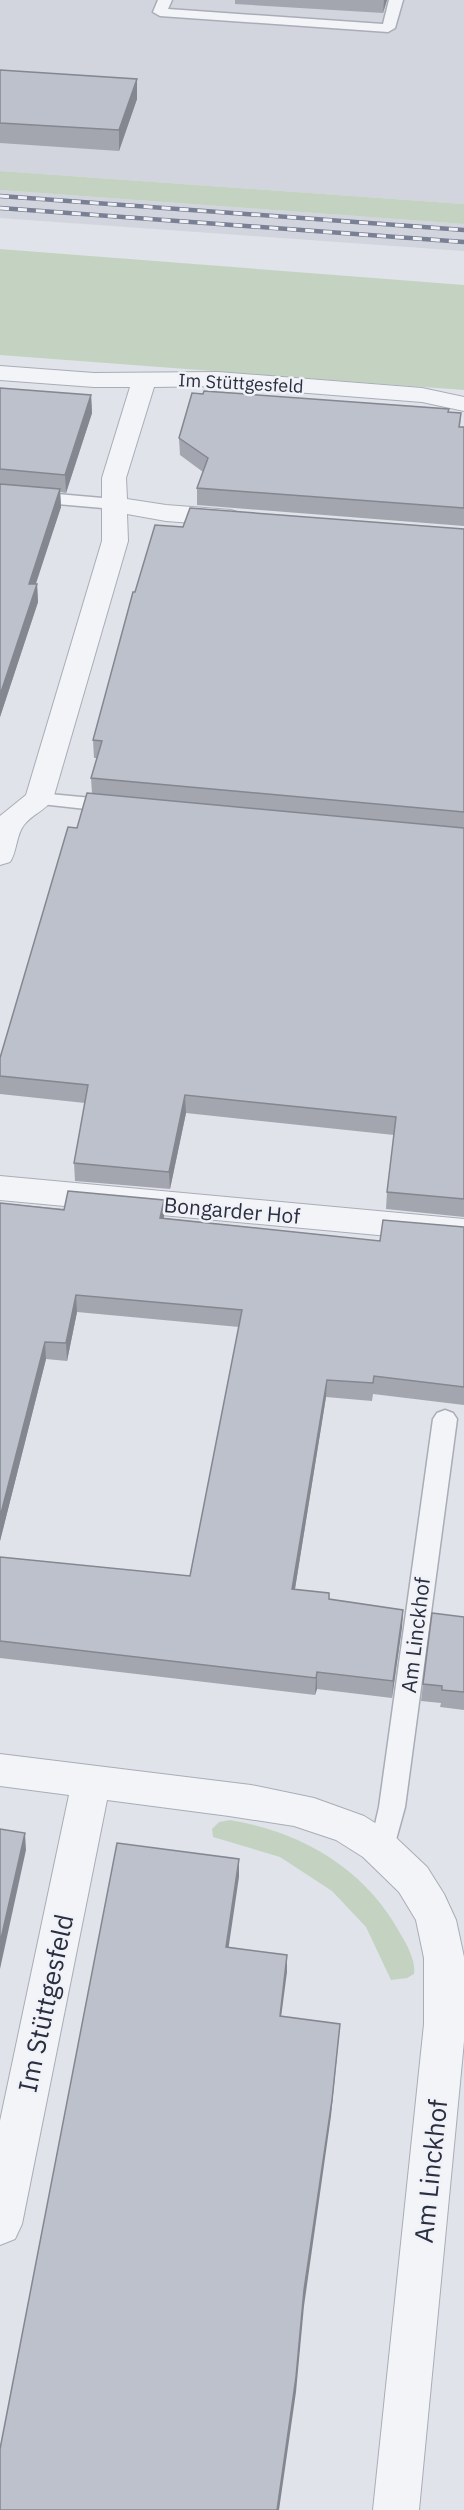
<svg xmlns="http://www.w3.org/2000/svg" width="464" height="2510" font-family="'IBM Plex Sans',sans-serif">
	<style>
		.built { fill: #d2d5de }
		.green { fill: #c4d3c1 }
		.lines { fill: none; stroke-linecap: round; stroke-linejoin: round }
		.service-casing { stroke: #a9adb7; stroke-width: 3 }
		.minor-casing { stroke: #a9adb7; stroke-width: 2 }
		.service { fill: #f3f4f7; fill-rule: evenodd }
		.minor { fill: #f3f4f7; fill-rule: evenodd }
		.rail-casing { stroke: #7a8093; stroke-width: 4.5 }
		.rail { stroke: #f0f2f7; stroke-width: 3; stroke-dasharray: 9; stroke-linecap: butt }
		.wall { fill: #a3a6af }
		.shaded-wall { fill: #84878f }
		.building { fill: #bdc1cc; stroke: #84878f; stroke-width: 1.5 }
		.labels { text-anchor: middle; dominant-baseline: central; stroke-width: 5; stroke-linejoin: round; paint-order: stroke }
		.far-street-label { font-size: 18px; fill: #292e41; stroke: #f0f2f7 }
		.street-label { font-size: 21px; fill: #292e41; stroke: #f0f2f7 }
		.near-street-label { font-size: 26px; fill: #292e41; stroke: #f0f2f7 }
	</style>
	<rect width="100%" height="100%" fill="#e0e3e9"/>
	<path class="built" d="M0 0H464V204L0 171Z
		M0 190 464 224V251L0 218Z"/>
	<path class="green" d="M0 171 464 204V224L0 190Z
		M0 249 464 285V390L0 355Z
		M230 1820C302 1832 366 1869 401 1935 407 1945 416 1961 414 1974L407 1978 391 1980 366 1927 332 1891 280 1857 213 1837 212 1829 219 1822Z"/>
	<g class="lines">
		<g class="service-casing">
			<path id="service" d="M158 0H172L168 9 383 24 389 0H403L395 28 388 32 160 16 153 12Z
				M0 489 114 499 120 500 123 504 120 508 114 509 0 499Z
				M39 793 113 800 120 802 123 806 120 810 113 812 32 803 29 799 32 795Z
				M445 1410 453 1413 457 1419 405 1807 391 1858 382 1862 373 1858 369 1850 379 1807 433 1419 437 1413Z"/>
		</g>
		<g class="minor-casing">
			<path id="minor" d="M0 366 94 373 218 372 422 388 464 397V411L422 402 218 386 154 387 126 478 127 499 166 505 231 510 240 513 244 518 240 523 231 526 166 521 127 514 128 541 53 799C46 810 31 815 24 825 16 835 17 852 10 862L0 865V816L26 795 102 541V478L130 387H94L0 380Z
				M0 1176 464 1219V1243L0 1200Z
				M0 1754 251 1785 314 1798 364 1816 391 1833 427 1867 444 1894 456 1920 464 1957V2041L419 2510H373L424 2024V1958L416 1920 399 1892 363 1857 336 1840 294 1826 229 1816 107 1800 22 2224 15 2239 0 2245V2121L69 1795 0 1786Z"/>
		</g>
		<use href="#service" class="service"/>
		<use href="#minor" class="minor"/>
		<g class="rail-casing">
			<path id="rail" d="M0 196 464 230
				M0 208 464 242"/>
		</g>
		<use href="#rail" class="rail"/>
	</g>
	<path class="wall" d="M235 0H387L383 13 235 4Z
		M0 70 137 79V99L119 151 0 143Z
		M0 388 91 395 92 413 66 493 60 492 61 507 35 584H37L38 602 0 717Z
		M449 412 461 413 460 427H464V526L197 505V488L203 472 180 455 179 438Z
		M183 527 464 529V1217L386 1209 387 1192 394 1135 186 1113 170 1189 75 1181 74 1163 85 1103 0 1094V1058L77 828 92 793 91 778 97 758H94L93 740 135 592Z
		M0 1203 164 1218 380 1241 464 1227V1405L373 1394 372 1401 326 1397 295 1589 329 1599 403 1610 402 1627 392 1698 317 1689 315 1695 0 1658V1557L190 1576 239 1327 77 1312 67 1361 46 1359 0 1541Z
		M464 1617V1710L440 1707 441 1703 421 1701 423 1684Z"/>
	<path class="shaded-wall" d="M384 0H387L383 13Z
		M137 79V99L119 151V130Z
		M91 395 92 413 66 493 65 475Z
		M60 489 61 507 30 602 29 584Z
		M37 584 38 602 0 717V695Z
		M185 1095 186 1113 170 1189 169 1172Z
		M164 1200V1217L160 1236V1218Z
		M76 1295 77 1312 67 1361 66 1343Z
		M45 1342 46 1359 0 1541V1517Z
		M327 1380 326 1397 292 1607V1589Z
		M403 1610 402 1627 392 1698 393 1681Z
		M317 1672V1689L315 1695 316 1678Z
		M25 1833 26 1850 0 1969V1943Z
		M239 1859V1877L226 1965V1947Z
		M287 1955V1972L279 2033 280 2016Z
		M340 2024 331 2116 304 2306 296 2392 279 2510H277L304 2290Z"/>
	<path class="building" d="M0 70 137 79 119 130 0 123Z
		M0 388 91 395 65 475 0 469Z
		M204 391 449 409 448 412 461 413 459 427H464V508L197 488 208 458 179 438 192 393 203 394Z
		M0 484 60 489 29 584H37L0 695Z
		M190 508 464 529V812L91 778 102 741 93 740 133 592H135L155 525 183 527Z
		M87 793 464 828V1199L387 1192 396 1117 185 1095 169 1172 74 1163 88 1085 0 1076V1058L68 827 77 828Z
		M68 1191 164 1200 160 1218 380 1241 383 1220 464 1227V1387L374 1376 373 1383 327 1380 292 1589 329 1593V1599L403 1610 393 1681 317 1672 316 1678 0 1641V1557L190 1576 242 1310 76 1295 66 1343 45 1342 0 1517V1203L64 1210Z
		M432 1613 464 1617V1692L442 1690V1686L423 1684Z
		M0 1829 25 1833 0 1943Z
		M117 1843 239 1859 226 1947 287 1955 280 2016 340 2024 332 2100 304 2290 296 2377 277 2510H0V2449Z"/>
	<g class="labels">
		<g class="far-street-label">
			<text transform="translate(241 383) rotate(3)">Im Stüttgesfeld</text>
		</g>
		<g class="street-label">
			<text transform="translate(232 1210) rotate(5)">Bongarder Hof</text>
			<text transform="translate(415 1635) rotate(-83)">Am Linckhof</text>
		</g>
		<g class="near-street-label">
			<text transform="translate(45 2003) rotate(-78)">Im Stüttgesfeld</text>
			<text transform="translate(430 2171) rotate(-84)">Am Linckhof</text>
		</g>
	</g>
</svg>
